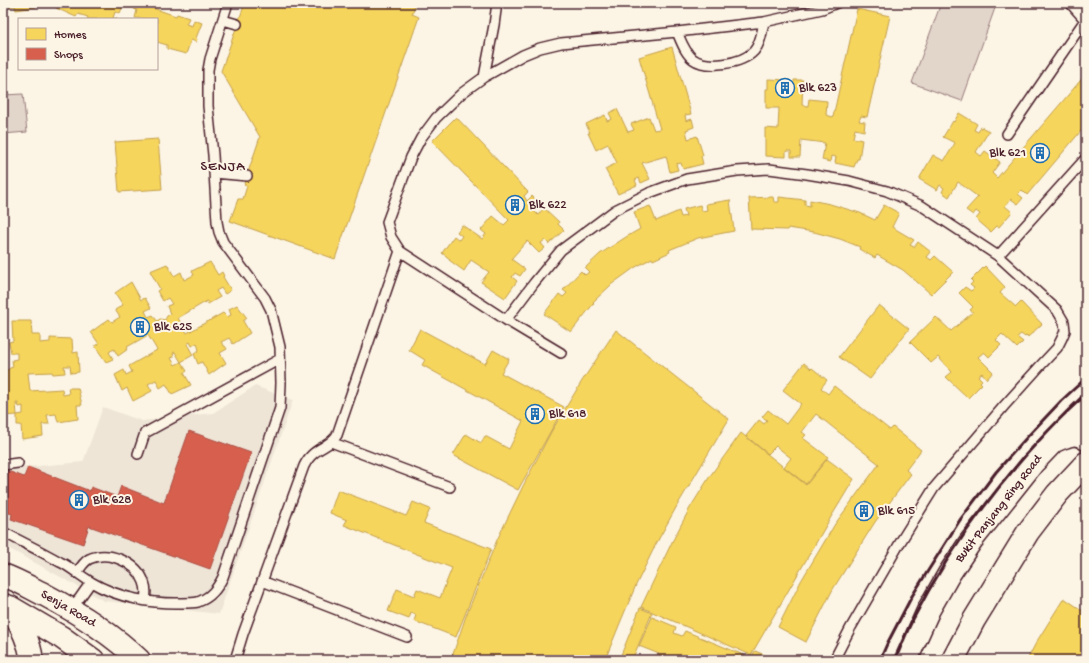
<svg xmlns="http://www.w3.org/2000/svg" width="1089" height="663" font-family="'Gochi Hand',sans-serif">
	<style>
		.built { fill: #eee5d7 }
		.green { fill: #e2d5ca; stroke: #967a7a }
		.homes { fill: #f6d55c; stroke: #c29e4d }
		.shops { fill: #d6604d; stroke: #ac4c43 }
		.lines { fill: none; stroke-linecap: round; stroke-linejoin: round }
		.service-casing { stroke: #4a1f2b; stroke-width: 12 }
		.tertiary-casing { stroke: #4a1f2b; stroke-width: 25 }
		.secondary-casing { stroke: #4a1f2b; stroke-width: 25 }
		.service { stroke: #fcf5e5; stroke-width: 9 }
		.tertiary { stroke: #fcf5e5; stroke-width: 22 }
		.secondary { stroke: #fcf5e5; stroke-width: 22 }
		.rail { stroke: #4a1f2b; stroke-width: 3 }
		.labels { text-anchor: middle; dominant-baseline: central; stroke-width: 4; stroke-linejoin: round; paint-order: stroke }
		.poi-label { font-size: 13px; fill: #4a1f2b; stroke: #fcf5e5; text-anchor: start }
		.street-label { font-size: 13px; fill: #4a1f2b; stroke: #fcf5e5 }
		.neighbourhood-label { font-size: 14px; letter-spacing: 1px; fill: #4a1f2b; stroke: #fcf5e5 }
	</style>
	<rect width="100%" height="100%" fill="#fcf5e5"/>
	<filter id="ink" filterUnits="userSpaceOnUse"><feTurbulence type="fractalNoise" baseFrequency=".025" numOctaves="2"/><feDisplacementMap in="SourceGraphic" scale="8" xChannelSelector="R" yChannelSelector="G"/><feConvolveMatrix kernelMatrix="1 2 1 2 8 2 1 2 1" color-interpolation-filters="sRGB"/></filter>
	<g filter="url(#ink)">
		<path class="built" d="M255 386 293 400 219 614 104 601 8 548 3 547V469L83 462 103 407 142 421 213 413Z"/>
		<path class="green" d="M941 3H980L995 8 962 101 912 83Z
			M23 94 27 132 3 134V95Z"/>
		<path class="homes" d="M3 3H36V7L16 10 15 6 4 8 7 16H3Z
			M58 3H145L144 5 176 16 177 14 189 18 186 24 192 26 194 20 202 23 196 38 197 39 196 42 191 40 186 54 167 49V45L157 42V43V19L135 18 137 10 134 9 131 5 126 7 123 6 120 13 115 12 113 18 117 19H87L88 17 78 14 76 17 56 8Z
			M245 3H407L415 6 412 14 419 17 335 259 230 221 238 199H243L247 186 244 184 260 137 221 71Z
			M857 9 890 16 867 117 861 116 859 121 865 122 864 131 855 129 853 138 862 140 859 159H857L854 167 835 163 836 157 831 156 830 162 822 160 825 143 801 140 800 157H791V151H786V157L765 156V128L778 129 779 108H766V89H768V79L789 80V86L794 87V80H803L802 105 808 106 809 99 827 101 826 115 833 117Z
			M672 47 691 114 685 115 686 121 692 119 694 127 686 130 688 139 697 136 703 155 701 156 703 164 683 169 681 163 676 164 678 170 670 172 666 156 642 163 650 179 641 183 639 178 635 180 637 185 618 194 605 169 617 163 608 144 596 150 588 133H590L586 124 605 115 607 121 612 119 609 113 617 109 628 132 634 130 631 124 649 117 654 130 660 129 639 57Z
			M1086 74V125L1027 195 1022 190 1018 194 1023 198 1018 204 1011 199 1005 206 1012 212 999 227 997 226 991 232 976 219 980 214 976 211 973 215 966 210 978 197 958 182 949 197 942 192 944 188 940 185 937 190 919 179 933 155 944 161 955 143 943 137 953 121 954 122 959 113 977 124 974 130 978 132 981 127 989 131 976 152 981 156 985 151 1000 162 992 173 997 178Z
			M456 117 528 192 524 196 527 201 532 196 538 202 531 208 538 215 544 208 559 222 558 224 564 230 549 244 545 240 541 243 545 248 539 253 527 241 511 259 525 269 520 276 515 273 512 277 517 281 505 298 481 282 489 272 471 260 464 271 449 260 450 259 442 253 454 236 459 240 462 236 457 232 462 225 482 239 486 234 481 230 493 216 504 225 509 220 432 141Z
			M158 139 162 189 119 192 115 142Z
			M773 197 774 202H779V197L805 200V205L810 206V200L830 204 860 213 875 220 884 205 899 213 892 227 914 240 910 245 914 247 918 242 931 252 927 257 931 260 935 256 953 272 931 294 903 270 877 255 875 258 859 249 860 247 840 239 814 232 788 228V230L751 229 749 198Z
			M730 200 734 231 698 238 669 250 670 252 653 260 652 258 634 268 612 284 593 302 594 303 571 332 544 314 559 294 563 297 567 293 563 290 581 271 585 275 589 272 585 268 600 254 626 237 640 229 634 212 650 206 656 221 679 211 681 217 686 216 684 209 700 205 702 211 707 210 706 204Z
			M210 262 218 275 222 272 224 276 223 277 231 290 225 294 221 288 216 291 220 297 208 304 207 301 178 318 187 333 223 313 227 317 231 315 229 309 237 305 247 318 243 321 250 333 233 344 229 338 221 342 224 346H225L227 349 220 353 226 363 209 375 202 362 198 364 194 354 199 350 197 343 192 346 190 342 187 344 193 355 181 362 175 352 173 353 174 357 171 358 175 365 181 362 187 371 184 373 191 385 172 394 166 384 160 388 156 380 148 384 152 391 133 401 127 388 122 391 115 375 124 370 126 375 132 372 129 366 157 350 148 335 127 347 128 349 118 356 114 349 109 352 113 359 106 362 95 346 99 344 91 332 109 319 112 322 120 317 115 310 123 305 115 293 131 282 141 300 145 298 151 308 145 311 148 317 153 315 157 321 160 319 165 320 167 316 170 314 167 306 172 304 168 298 163 301 157 291 160 289 150 271 167 264 174 276 181 272 184 280 194 275 192 271Z
			M985 266 1005 287 1000 293 1016 307 1021 302 1042 324 1028 337 1027 335 1025 337 1021 334 1017 337 1023 342 1017 348 1002 334 996 340 1001 345 989 357 984 352 978 357 993 372 987 379 982 373 978 376 982 380 980 382 982 384 968 398 946 377 952 372 938 357 931 363 910 342 936 317 951 331 973 312 970 310 973 307 959 293 965 287 971 291 974 288 970 285 973 282 971 280Z
			M879 305 909 329 870 379 839 357Z
			M12 321H31L32 335H40V343L50 342V338L72 339 73 353 78 352 79 372 71 373 70 366H64L65 373 53 374 52 372 28 373 30 391 62 389 63 395 69 394 68 388H78L82 405H77L78 419 58 422 56 414 47 415 49 424H42L43 436 22 439 21 425H17V415L23 414V406L19 407 18 403H16L17 415 3 416V370L6 371 10 368 13 367 12 360 17 359V353H11L9 342 13 341Z
			M420 329 485 364 493 350 509 359 501 373 564 407 518 490 453 455 466 434 481 443 485 436 509 449 523 421 422 365 425 360 409 350Z
			M616 330 729 419 678 504 656 544 636 585 620 623 605 660H451L466 616 497 540 523 486 551 432 582 381Z
			M804 363 811 369 812 368 827 380 821 388 828 394 834 386 890 430 893 427 921 450 906 470 911 474 875 522 833 589 806 642 778 627 801 581 835 524 879 464 816 414 802 432 806 435 803 438 828 457 806 484 784 467 791 458 776 446 768 454 746 436 759 420 764 424 767 420 762 417 768 410 786 424 801 404 783 390Z
			M741 433 806 485 827 459 854 479 831 517 751 655 641 607 672 542 690 508 710 476Z
			M338 490 406 516 413 502 430 509 424 523 491 549 456 637 414 621 416 615 411 613 409 619 388 611 397 589 414 596 417 589 440 598 452 568 344 525 347 520 330 513Z
			M1064 598 1086 613V660H1027L1037 641Z
			M640 608 652 613 632 660H619Z
			M652 617 676 627 674 633 682 636 685 631 751 658 755 651 777 660H680L675 658V660H656L659 654 639 646Z"/>
		<path class="shops" d="M189 431 251 453 210 569 89 526 83 544 11 519 12 514 3 511V475L5 470 24 477 28 467 90 491 91 487 117 497 121 486 164 503Z"/>
		<g class="lines">
			<g class="service-casing">
				<path id="service" d="M1070 3 1086 21
					M223 20 237 24
					M677 32C681 41 685 53 693 59 707 69 742 64 754 51 761 43 762 31 764 22
					M484 77 494 25 497 3
					M1007 134 1085 20
					M214 173 247 176
					M998 256 1086 158
					M506 320 534 283 561 250 615 210 649 193 687 179 737 171 769 169 807 174 849 181 887 191 922 206 998 256 1057 310 1064 322 1065 331 1062 338 1057 348 1041 365 1004 406 934 488 901 541 850 629 834 660
					M561 353 506 320 400 251 391 237 387 222 411 157 421 138 436 118 462 93 484 77 523 55 540 48 561 43 677 32 764 22 822 9 837 3
					M331 442 450 487
					M138 454 145 433 280 359
					M3 465 18 463
					M3 532C22 542 41 551 60 562 71 567 80 576 91 582 118 598 152 604 182 603 188 603 193 603 198 602 211 597 217 589 223 577L280 408 281 383 280 347 271 310 265 298 223 242 219 232 217 222 213 155 208 106V70L210 59 228 3
					M77 573C80 568 84 562 89 559 108 550 137 562 144 582 146 587 146 595 145 600
					M262 581 407 637
					M69 608 79 599 91 582
					M235 660 243 634 304 466C306 462 309 457 314 453 321 447 332 444 337 435L400 251"/>
			</g>
			<g class="tertiary-casing">
				<path id="tertiary" d="M3 575C17 580 31 588 45 595 79 613 111 633 139 660
					M3 605 10 607 61 637 93 660
					M10 607C20 625 29 639 32 660"/>
			</g>
			<g class="secondary-casing">
				<path id="secondary" d="M1054 441C1065 437 1075 430 1086 439
					M906 660 929 609 949 574 971 541 1033 463 1053 442 1086 411
					M953 660 974 620 1028 532 1057 494 1086 463"/>
			</g>
			<use href="#service" class="service"/>
			<use href="#tertiary" class="tertiary"/>
			<use href="#secondary" class="secondary"/>
			<path class="rail" d="M880 660 887 644 912 596 960 520 996 472 1028 436 1061 401 1086 378
				M895 660C901 647 906 633 912 621 956 536 1016 459 1086 393"/>
		</g>
	</g>
	<defs>
		<g id="building-ring" transform="scale(1)"><circle r="9.5" fill="#fcf5e5" stroke="#1f6fb2" stroke-width="1.5"/><path d="M-4-6H4V6H1V3H-1V6H-4ZM-2.5-4.3h1.7v1.8h-1.7ZM.8-4.3h1.7v1.8H.8ZM-2.5-1h1.7V.8h-1.7ZM.8-1h1.7V.8H.8Z" fill="#1f6fb2"/></g>
	</defs>
	<g fill-rule="evenodd">
		<use href="#building-ring" x="785" y="88"/>
		<use href="#building-ring" x="1040" y="153"/>
		<use href="#building-ring" x="515" y="205"/>
		<use href="#building-ring" x="140" y="327"/>
		<use href="#building-ring" x="535" y="414"/>
		<use href="#building-ring" x="79" y="500"/>
		<use href="#building-ring" x="864" y="511"/>
	</g>
	<g class="labels">
		<g class="poi-label">
			<text x="799" y="88">Blk 623</text>
			<text x="1026" y="153" text-anchor="end">Blk 621</text>
			<text x="529" y="205">Blk 622</text>
			<text x="154" y="327">Blk 625</text>
			<text x="549" y="414">Blk 618</text>
			<text x="93" y="500">Blk 628</text>
			<text x="878" y="511">Blk 615</text>
		</g>
		<g class="street-label">
			<text transform="translate(999 509) rotate(-52)">Bukit Panjang Ring Road</text>
			<text transform="translate(68 609) rotate(30)">Senja Road</text>
		</g>
		<g class="neighbourhood-label">
			<text x="223" y="167">SENJA</text>
		</g>
	</g>
	<rect width="1089" height="663" fill="none" stroke="#fcf5e5" stroke-width="16"/>
	<rect x="8" y="8" width="1073" height="647" fill="none" stroke="#4a1f2b" stroke-width="1.5" filter="url(#ink)"/>
	<rect x="18" y="18" width="140" height="52" fill="#fcf5e5" stroke="#b59f9b"/>
	<rect x="26" y="28" width="20" height="12" fill="#f6d55c" stroke="#b59f9b"/>
	<text x="54" y="38" font-size="12" fill="#4a1f2b">Homes</text>
	<rect x="26" y="48" width="20" height="12" fill="#d6604d" stroke="#b59f9b"/>
	<text x="54" y="58" font-size="12" fill="#4a1f2b">Shops</text>
</svg>
